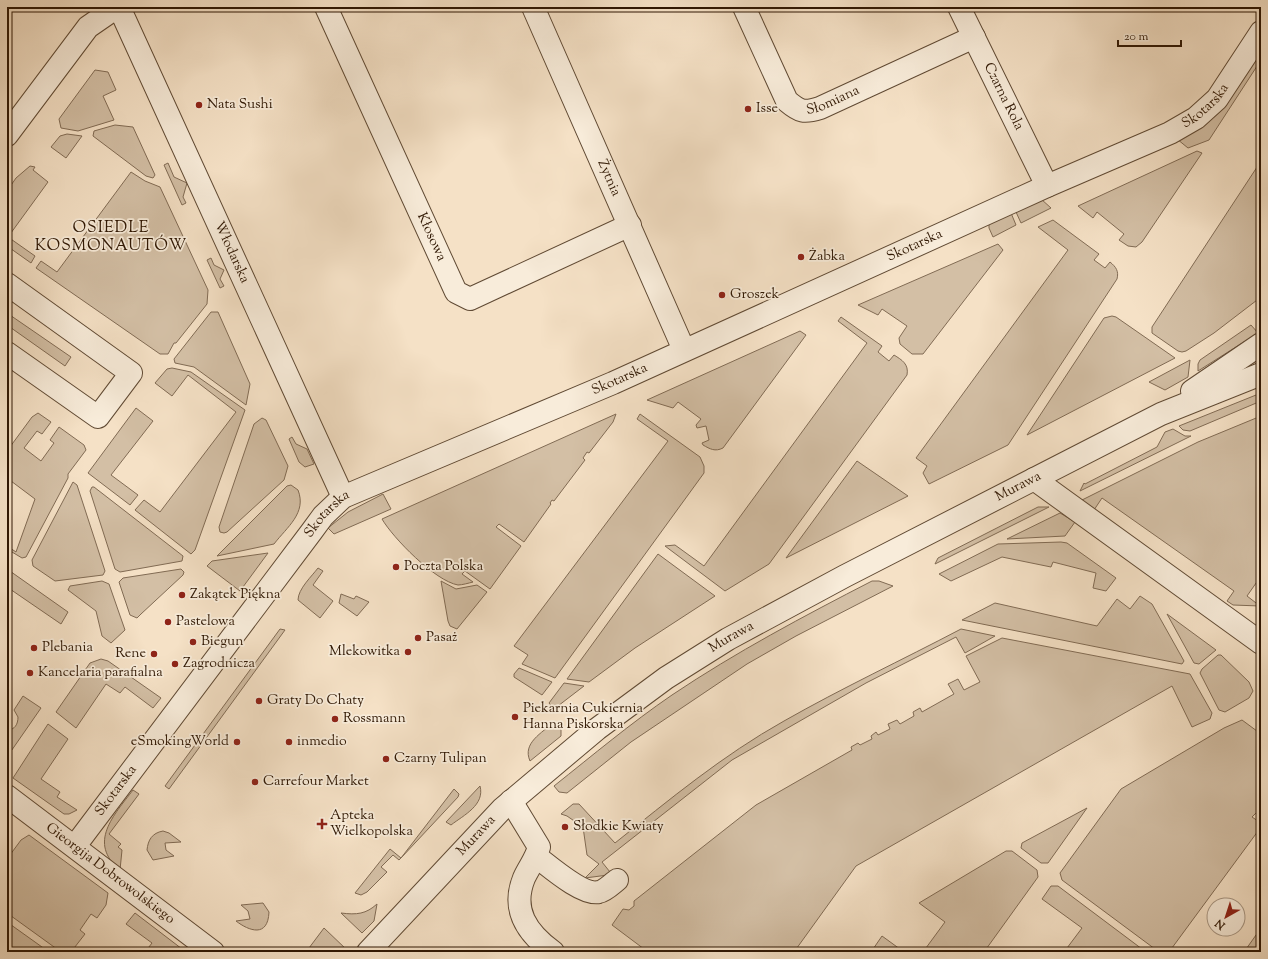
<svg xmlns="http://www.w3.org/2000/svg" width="1268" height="959" font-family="'Sorts Mill Goudy',serif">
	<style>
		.green { fill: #d3bfa5; stroke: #816b54 }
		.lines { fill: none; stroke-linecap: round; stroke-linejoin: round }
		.minor-casing { stroke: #604a34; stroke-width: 24 }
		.tertiary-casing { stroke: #604a34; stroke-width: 24 }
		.minor { stroke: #f8ecda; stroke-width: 22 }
		.tertiary { stroke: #f8ecda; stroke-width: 22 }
		.poi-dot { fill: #8f2418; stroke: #f8ecda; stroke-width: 1.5 }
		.labels { text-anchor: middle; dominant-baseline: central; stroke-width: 3.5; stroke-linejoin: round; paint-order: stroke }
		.street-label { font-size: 14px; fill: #2f1703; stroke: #f8ecda }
		.poi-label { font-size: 14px; fill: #2f1703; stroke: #f8ecda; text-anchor: start }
		.quarter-label { font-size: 16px; letter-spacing: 1px; fill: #2f1703; stroke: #f8ecda }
	</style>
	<rect width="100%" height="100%" fill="#f5e1c6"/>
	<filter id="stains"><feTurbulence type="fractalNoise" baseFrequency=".005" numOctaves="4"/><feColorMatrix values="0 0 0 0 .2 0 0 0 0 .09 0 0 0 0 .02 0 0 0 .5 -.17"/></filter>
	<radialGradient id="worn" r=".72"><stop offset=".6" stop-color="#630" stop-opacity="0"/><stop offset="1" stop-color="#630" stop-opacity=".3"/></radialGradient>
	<path class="green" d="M1261 46V60L1209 140 1188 148 1177 139Z
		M95 70 108 72 116 90 103 96 114 120 78 131 61 128 59 119Z
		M115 125 133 127 155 175 153 178 146 176 93 136 94 131Z
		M67 134 82 136 66 158 51 147 60 136Z
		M1197 151 1202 153 1142 242 1136 247 1128 246 1119 240 1124 234 1097 212 1093 218 1078 206Z
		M1261 161V297L1214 333 1186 351 1182 352 1178 351 1152 333V327Z
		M168 163 174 177 187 183 183 197 186 203 182 205 164 165Z
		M30 166 35 167 33 170 48 182 8 237 35 256 31 263 7 246V191L16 178Z
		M131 172 145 181 160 187 208 290 207 304 176 343H174L168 354H160L36 268 41 261 57 272Z
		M1041 199 1051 208 1021 223 1016 212Z
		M1011 213 1016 225 993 237 989 228V224Z
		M1053 220 1099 254 1094 260 1105 268 1110 262C1116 267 1119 271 1117 279L1008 445 929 484 923 473 927 466 916 458 1068 250 1038 227Z
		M998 244 1003 250 923 354H912L900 344 899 338 907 326 882 309 878 315 858 305Z
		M211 258 214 265 224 270 220 279 224 286 220 288 207 260Z
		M211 312H218L250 384 246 405 194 367 175 363 174 359Z
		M7 313 71 357 65 366 7 325Z
		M1112 316 1116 317 1175 358 1027 435 1102 321 1104 318Z
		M841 317 882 346 878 352 889 361 894 355C902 360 909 364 907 375L769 564 725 591 665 546 675 545 704 566 867 343 838 321Z
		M1251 325 1258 333 1198 371V364L1200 360Z
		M800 331 806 335 723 448C715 452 710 449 703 445L702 443 709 440 706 426 697 428 696 425 701 419 678 402 673 408 647 400Z
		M1190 360 1188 377 1165 390 1149 382Z
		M172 368 191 372 245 410 195 550 191 554 135 510 144 500 160 512 236 412 188 375 172 396 155 383 167 369Z
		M1261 393V401L1190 431 1183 430 1179 426Z
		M136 408 153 421 111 475 138 495 130 505 88 473Z
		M38 413 51 422 42 434 37 431 24 448 41 461 54 443 50 440 59 427 84 445 86 450 68 474V478L26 557 22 558 7 549V546L16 552 35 499 7 478V451L32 417Z
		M616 414 613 422 589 453 587 452 583 458 585 460 554 501 552 500 550 503 551 504 524 542 499 524 496 527 521 546 490 589 465 571 462 574 473 582C469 583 462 585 458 585 435 581 393 538 382 519Z
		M640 414 700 457 704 466V473L555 678 522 664 528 655 514 646 668 441 637 419Z
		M1261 416V576L1247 596 1260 606 1233 605 1227 601 1234 591 1102 498 1094 510 1082 500 1198 442Z
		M262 418 266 420 288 466 284 480 227 532 224 533 220 532 219 527 254 424Z
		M1173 429 1185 436H1191L1080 491 1084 483 1085 484 1157 447 1165 432Z
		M292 437 296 444 307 449 314 464 305 467 299 462 289 439Z
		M857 461 908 496 786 558Z
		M73 482 77 485 105 571 103 575 55 581 33 566 32 560Z
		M291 485 298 490C307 513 287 527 274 544L217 556 287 486Z
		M92 487H94L183 556 182 561 120 572 115 569 90 491Z
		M383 494 391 509 334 534 328 528 348 512Z
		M1038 507H1049L935 564 938 558Z
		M1060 513 1075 522 1065 536 1007 539Z
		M1061 542 1067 543 1116 578 1106 591 1093 588 1096 573 1053 562 1051 567 1002 557 951 581 939 574 998 544Z
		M268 553 240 591 207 566 212 561Z
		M658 554 715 596 635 648 589 682 567 679Z
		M318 568 323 571 313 585 333 601 320 618 298 600C298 589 312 576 318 568Z
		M7 569 68 612 61 624 7 587Z
		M181 569 184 572 183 575 141 614 137 618 130 615 119 582 123 578Z
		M102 581 109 584 125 630 111 643 102 636 96 611 68 590 70 586Z
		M441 581 456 589 477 585 487 592 457 629 450 626 448 621Z
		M872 581H879L893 586 796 636 747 664 631 742 567 793 559 792 554 786C593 755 631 723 672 695 736 652 804 616 872 581Z
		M341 594 354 599 356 596 369 602 357 616 339 603Z
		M1140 596 1152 604 1184 661 1182 664 962 620 995 603 1097 626 1117 599 1130 609Z
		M1167 614 1216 650 1199 664 1194 663Z
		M280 629 285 630 169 789 165 786Z
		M961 629 995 636 965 653 956 637 866 683 732 760 602 862 610 872 608 875 585 878 599 864 587 855 583 827 567 816 561 814 573 804H579L615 843C669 800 723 755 784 721 842 688 902 660 961 629Z
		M1002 638 1190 674 1212 713 1210 719 1192 727 1172 686 856 866 794 952H648L612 925 623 909 629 910 634 906V901L756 805 852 750 851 747 858 743 860 745 872 739 871 736 876 732 878 735 890 729 888 724 897 720 900 724 914 716 913 712 920 708 922 712 954 694 948 684 958 679 964 690 980 682 966 656Z
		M1218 655H1221L1249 682 1253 691 1249 698 1225 712 1219 710 1200 673 1202 669Z
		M101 659 108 661 161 698 153 708 125 687 120 693 106 684 76 728 56 712 90 663Z
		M519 668 552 682 542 695 514 677V674Z
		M564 683 584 686 554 709 549 703Z
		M23 696 41 708 7 757V730C15 730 18 724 18 717L14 710Z
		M1242 720 1261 734V813L1258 811 1252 817 1261 823V827L1169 952H1159L1062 880 1060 873 1121 789 1224 728Z
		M554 722 561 730V736L530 761C522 743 542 733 554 722Z
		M48 724 68 739 41 779 60 792 57 797 77 810 69 814H64L13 778Z
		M480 786C485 805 464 815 451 825L446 822Z
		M454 789 459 794 458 797 401 858 399 860 393 855 381 867 387 872 367 892 361 895 355 893 390 849 401 858Z
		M133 790 139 794 109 834 121 844 118 847 122 850 120 870C87 843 114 815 133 790Z
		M1087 808 1048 863H1041L1021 848 1022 843Z
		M163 831 169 833 181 842 165 843 166 850 174 856 153 860 147 850C148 840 152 833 163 831Z
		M29 835 108 893 106 905 97 918 91 914 80 930 85 934 71 952H61L7 913V859L21 840Z
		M1006 851H1012L1037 870 1038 877 984 952H923L945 922 919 903Z
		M1051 886H1058L1146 952H1064L1082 928 1042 899Z
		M263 903 269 912C268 938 249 931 236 921L250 919 248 911 241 905Z
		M377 904 374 921 362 933 341 913C357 915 366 914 377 904Z
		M135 913 186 952H145L152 943 126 924Z
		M7 922 49 952H7Z
		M324 928 347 950 345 952H306Z
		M1261 928V952H1244Z
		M882 936 904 952H871Z"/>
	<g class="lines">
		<g class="minor-casing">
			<g id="minor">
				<path id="s1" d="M119 7 343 497"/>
				<path id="s2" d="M326 7 456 292 470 299 630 225"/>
				<path id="s3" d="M533 7 684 350"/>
				<path id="s4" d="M744 7 787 101C800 112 804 113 820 108L974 37"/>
				<path id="s5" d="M959 7 1047 186"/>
				<path d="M7 135 88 27 117 7"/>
				<path d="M7 284 131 373 98 417 7 353"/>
				<path d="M1034 479 1261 643"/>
				<path id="s6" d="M7 796 213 952"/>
				<path d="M511 801 539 847C536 859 529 867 524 878 511 910 527 933 553 952"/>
				<path id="s7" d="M75 846 312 531 323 516 343 497 613 383 1047 186 1170 133 1196 118 1217 99 1261 32"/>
				<path d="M537 857C549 866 583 896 599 892 605 891 612 884 617 880"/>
			</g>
		</g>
		<g class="tertiary-casing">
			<g id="tertiary">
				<path d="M1192 391 1261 344"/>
				<path id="s8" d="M368 952 502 809 597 729 666 678 728 639 845 576 1161 414 1261 374"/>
			</g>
		</g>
		<use href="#minor" class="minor"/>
		<use href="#tertiary" class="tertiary"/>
	</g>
	<g class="poi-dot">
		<circle cx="199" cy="105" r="4"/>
		<circle cx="748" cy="109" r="4"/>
		<circle cx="801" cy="257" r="4"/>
		<circle cx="722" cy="295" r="4"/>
		<circle cx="396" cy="567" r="4"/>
		<circle cx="182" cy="595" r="4"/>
		<circle cx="168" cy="622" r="4"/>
		<circle cx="418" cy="638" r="4"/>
		<circle cx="193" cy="642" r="4"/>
		<circle cx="34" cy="648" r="4"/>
		<circle cx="408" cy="652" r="4"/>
		<circle cx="154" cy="654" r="4"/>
		<circle cx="175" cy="664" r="4"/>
		<circle cx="30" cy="673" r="4"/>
		<circle cx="259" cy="701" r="4"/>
		<circle cx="515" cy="717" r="4"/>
		<circle cx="335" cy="719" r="4"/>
		<circle cx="237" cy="742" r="4"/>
		<circle cx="289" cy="742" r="4"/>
		<circle cx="386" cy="759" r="4"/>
		<circle cx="255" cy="782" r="4"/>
		<path d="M320 818h4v4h4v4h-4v4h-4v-4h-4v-4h4z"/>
		<circle cx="565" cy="827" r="4"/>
	</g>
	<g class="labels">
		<g class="street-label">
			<text stroke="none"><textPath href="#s5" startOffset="100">Czarna Rola</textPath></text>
			<text stroke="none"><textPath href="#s4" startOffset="154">Słomiana</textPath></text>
			<text stroke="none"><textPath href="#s7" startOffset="1389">Skotarska</textPath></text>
			<text stroke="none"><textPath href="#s3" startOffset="187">Żytnia</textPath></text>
			<text stroke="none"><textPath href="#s2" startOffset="253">Kłosowa</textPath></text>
			<text stroke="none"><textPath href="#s7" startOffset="1065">Skotarska</textPath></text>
			<text stroke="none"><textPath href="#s1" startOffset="270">Włodarska</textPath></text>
			<text stroke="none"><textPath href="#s7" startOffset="741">Skotarska</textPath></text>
			<text stroke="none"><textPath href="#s8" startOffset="807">Murawa</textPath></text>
			<text stroke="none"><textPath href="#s7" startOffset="417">Skotarska</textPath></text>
			<text stroke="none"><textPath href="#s8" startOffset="483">Murawa</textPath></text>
			<text stroke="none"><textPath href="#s7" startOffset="69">Skotarska</textPath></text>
			<text stroke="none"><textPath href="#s8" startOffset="159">Murawa</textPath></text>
			<text stroke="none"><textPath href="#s6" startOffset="129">Gieorgija Dobrowolskiego</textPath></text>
		</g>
		<g class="poi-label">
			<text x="207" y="105">Nata Sushi</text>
			<text x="756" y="109">Isse</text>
			<text x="809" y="257">Żabka</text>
			<text x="730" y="295">Groszek</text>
			<text x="404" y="567">Poczta Polska</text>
			<text x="190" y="595">Zakątek Piękna</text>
			<text x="176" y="622">Pastelowa</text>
			<text x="426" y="638">Pasaż</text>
			<text x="201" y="642">Biegun</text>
			<text x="42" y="648">Plebania</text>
			<text x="400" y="652" text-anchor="end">Mlekowitka</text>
			<text x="146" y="654" text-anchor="end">Rene</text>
			<text x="183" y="664">Zagrodnicza</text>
			<text x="38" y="673">Kancelaria parafialna</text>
			<text x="267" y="701">Graty Do Chaty</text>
			<text x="523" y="709">Piekarnia Cukiernia<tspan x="523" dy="16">Hanna Piskorska</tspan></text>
			<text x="343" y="719">Rossmann</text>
			<text x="229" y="742" text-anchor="end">eSmokingWorld</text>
			<text x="297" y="742">inmedio</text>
			<text x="394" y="759">Czarny Tulipan</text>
			<text x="263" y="782">Carrefour Market</text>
			<text x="330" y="816">Apteka<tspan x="330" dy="16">Wielkopolska</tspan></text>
			<text x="573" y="827">Słodkie Kwiaty</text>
		</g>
		<g class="quarter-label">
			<text x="111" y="228">OSIEDLE<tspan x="111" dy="18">KOSMONAUTÓW</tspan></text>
		</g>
	</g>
	<rect width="1268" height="959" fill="none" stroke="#f5e1c6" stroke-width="24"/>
	<rect x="8" y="8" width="1252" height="943" fill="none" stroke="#2f1703" stroke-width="2"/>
	<rect x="12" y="12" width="1244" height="935" fill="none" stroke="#2f1703"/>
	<g transform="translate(1226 917) rotate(219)"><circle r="19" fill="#f8ecda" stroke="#a89784"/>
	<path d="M0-3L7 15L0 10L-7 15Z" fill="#8f2418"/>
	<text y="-6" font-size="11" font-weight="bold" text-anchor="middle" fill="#2f1703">N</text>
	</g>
	<path d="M1118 40v6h63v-6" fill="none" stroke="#2f1703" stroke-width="2"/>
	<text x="1124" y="40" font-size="12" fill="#2f1703" stroke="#f8ecda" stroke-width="3" paint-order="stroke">20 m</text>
	<rect width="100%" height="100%" filter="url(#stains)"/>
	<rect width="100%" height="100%" fill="url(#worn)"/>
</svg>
